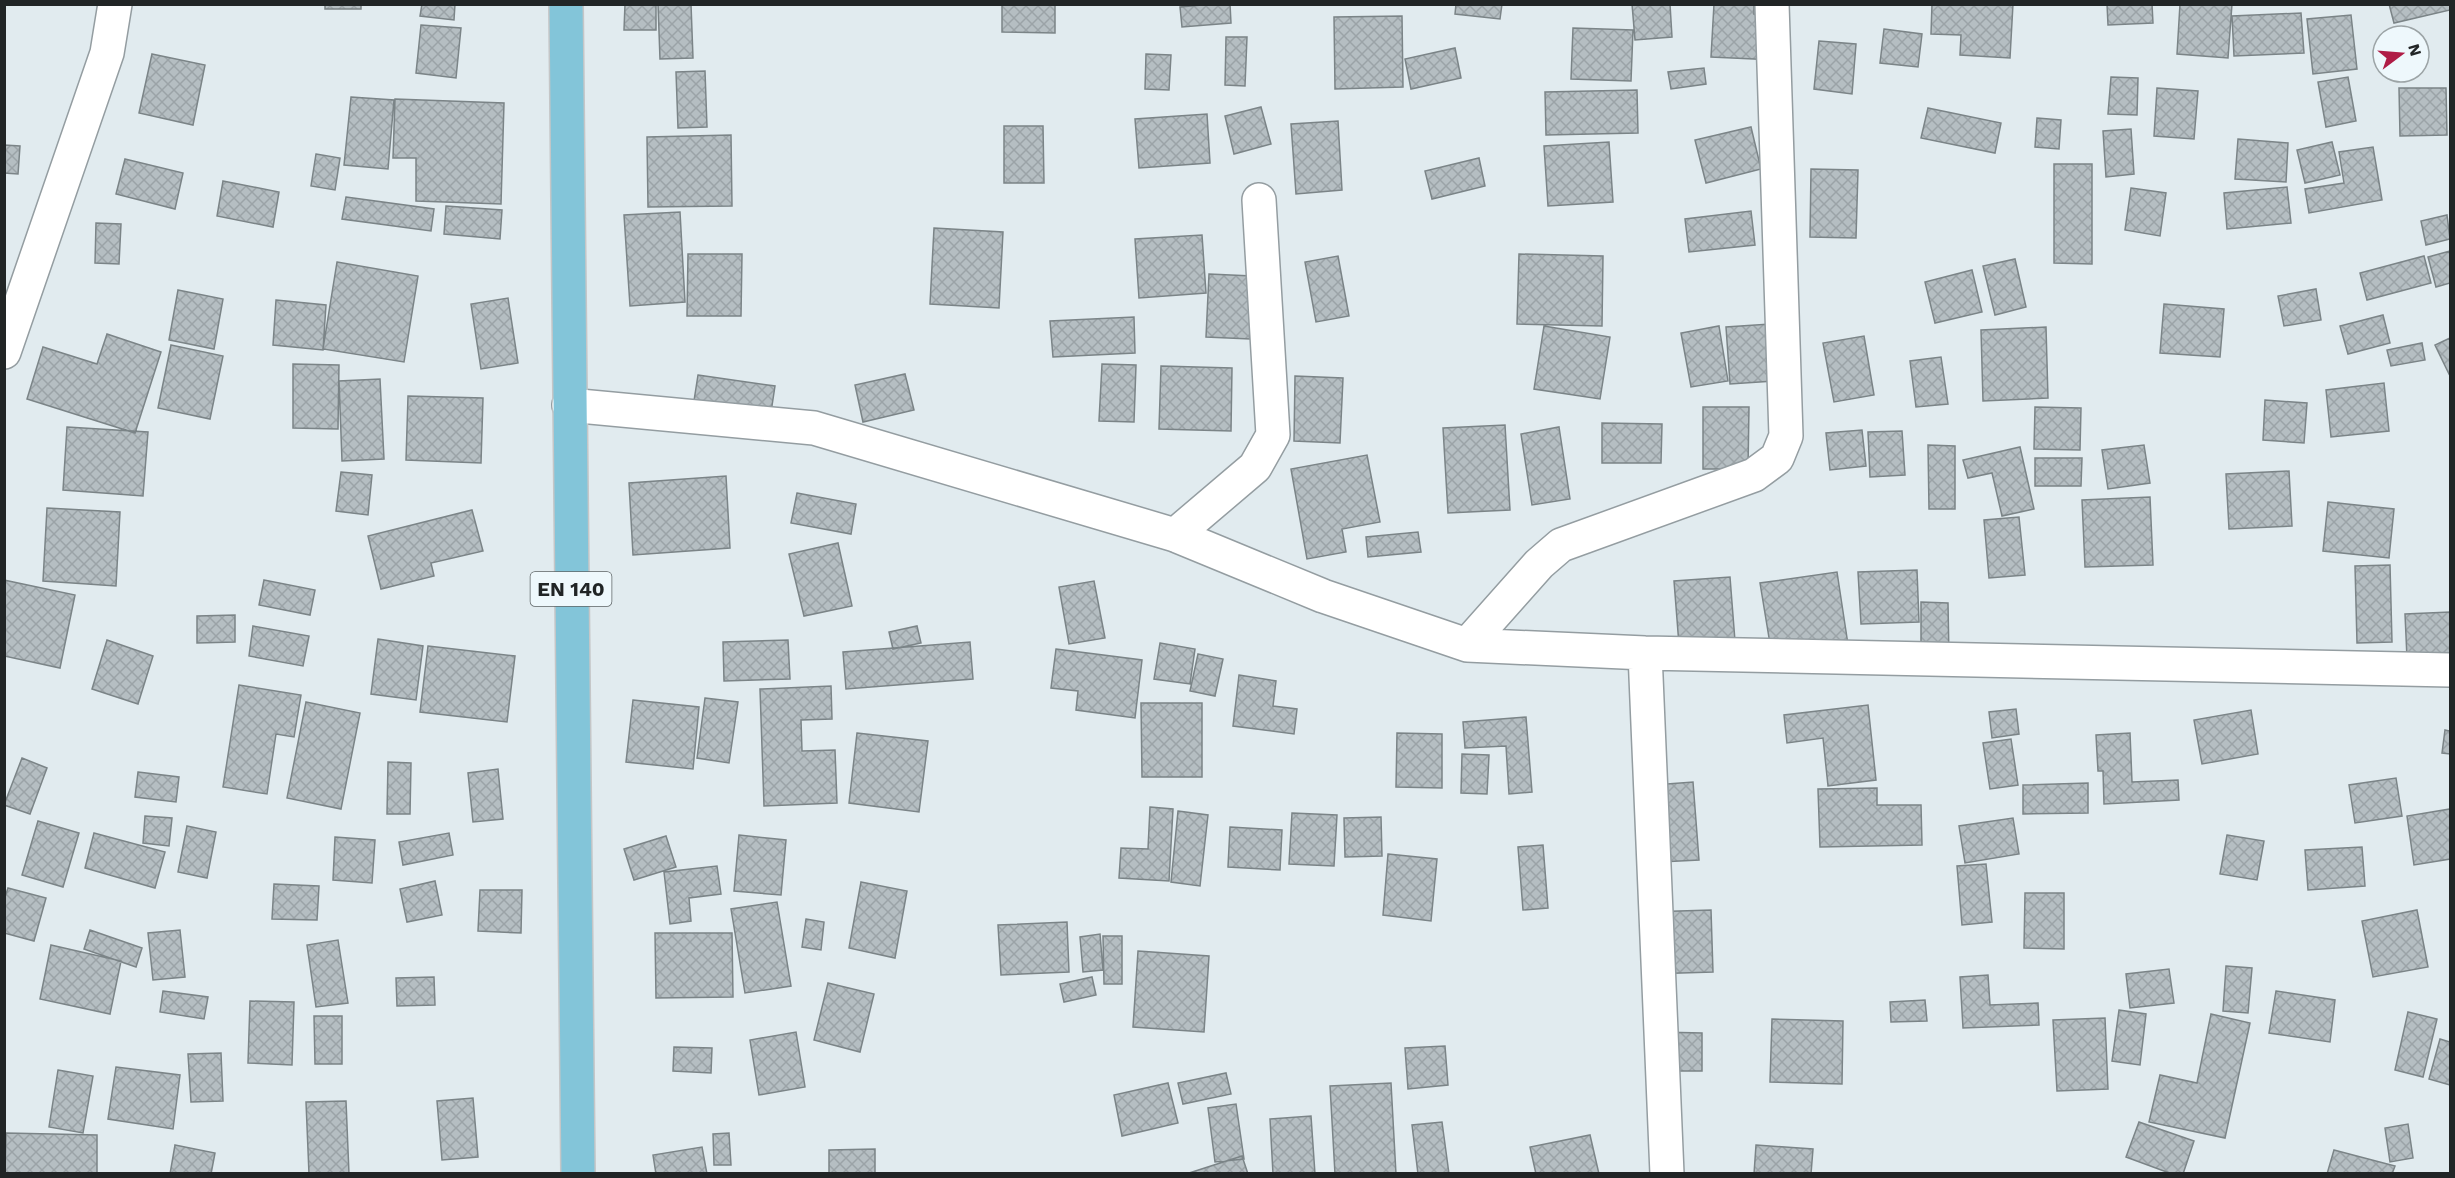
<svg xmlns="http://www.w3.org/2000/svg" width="2455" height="1178" font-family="'Work Sans',sans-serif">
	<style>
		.building { fill: url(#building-cross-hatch); stroke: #7b8487; stroke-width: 1.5 }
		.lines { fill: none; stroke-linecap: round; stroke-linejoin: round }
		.street-casing { stroke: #949da1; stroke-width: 36 }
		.primary-casing { stroke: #c5c6c7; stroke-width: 36 }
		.street { stroke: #fff; stroke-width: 33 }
		.primary { stroke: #83c5d9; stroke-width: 33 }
		.labels { text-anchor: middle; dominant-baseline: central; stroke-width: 4.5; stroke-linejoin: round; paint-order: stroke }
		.shield { fill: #eef8fc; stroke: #5e6466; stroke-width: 1.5 }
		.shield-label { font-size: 20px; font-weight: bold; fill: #212526 }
	</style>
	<defs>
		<pattern id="building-cross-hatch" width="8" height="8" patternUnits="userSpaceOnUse" patternTransform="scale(1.5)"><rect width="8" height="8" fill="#b5bec2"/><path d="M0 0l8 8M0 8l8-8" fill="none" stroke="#9ba3a7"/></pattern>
	</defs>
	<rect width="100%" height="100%" fill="#e1ebef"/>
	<path class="building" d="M325 4H361V9H325Z
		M422 4H455L454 20 420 16Z
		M625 4H656V30H624Z
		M658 4H691L693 58 660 59Z
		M1002 4H1055V33L1002 32Z
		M1213 4H1230L1231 23 1182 27 1180 7Z
		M1456 4H1502L1500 19 1455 14Z
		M1632 4H1670L1672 37 1635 40Z
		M1714 4H1754V14L1776 15 1775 60 1711 57Z
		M1932 4H2013L2010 58 1960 55 1961 35 1931 34Z
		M2107 4H2152L2153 23 2108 25Z
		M2180 4H2232L2228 58 2177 54Z
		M2389 4H2450V10L2394 23Z
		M2301 13 2304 53 2234 56 2232 16Z
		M2351 15 2357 69 2313 74 2307 19Z
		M1402 16 1403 87 1335 89 1334 17Z
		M421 25 461 28 456 78 416 73Z
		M1573 28 1633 30 1631 81 1571 79Z
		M1884 29 1922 34 1918 67 1880 63Z
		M1226 37H1247L1245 86 1225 85Z
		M1819 41 1856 44 1852 94 1814 89Z
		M1455 48 1461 78 1411 89 1405 59Z
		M152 54 205 65 193 125 139 113Z
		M1146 54 1171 55 1169 90 1145 89Z
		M1704 68 1706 84 1671 89 1668 72Z
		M705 71 707 127 678 128 676 72Z
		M2111 77 2138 78 2137 115 2108 114Z
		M2348 77 2356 121 2326 127 2318 82Z
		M2157 88 2198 91 2194 139 2154 136Z
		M2399 88H2446L2447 135 2400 136Z
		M1637 90 1638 133 1546 135 1545 92Z
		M351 97 394 100 388 169 344 165Z
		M395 99 504 103 501 204 416 201V158H393Z
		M1261 107 1271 144 1234 154 1225 116Z
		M1928 108 2001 123 1995 153 1921 138Z
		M1207 114 1210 163 1139 168 1135 119Z
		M2037 118 2061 120 2059 149 2035 147Z
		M1338 121 1342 190 1296 194 1291 124Z
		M1004 126H1043L1044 183H1004Z
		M1751 127 1761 169 1706 183 1695 140Z
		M2131 129 2134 174 2106 177 2103 131Z
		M731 135 732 206 648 207 647 137Z
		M2238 139 2288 143 2286 182 2235 179Z
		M1609 142 1613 202 1548 206 1544 146Z
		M2332 142 2340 175 2305 183 2297 150Z
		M4 145 20 146 18 174 4 173Z
		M2373 147 2382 200 2309 213 2305 189 2344 183 2339 152Z
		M316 154 340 158 335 190 311 186Z
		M1479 158 1485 186 1432 199 1425 171Z
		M125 159 183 173 175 209 116 194Z
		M2054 164H2092V264L2054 263Z
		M1811 169 1858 170 1856 238 1810 237Z
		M223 181 279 192 273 227 217 216Z
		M2287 187 2291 223 2227 229 2224 193Z
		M2131 188 2166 193 2160 236 2125 230Z
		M346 197 434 209 431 231 342 219Z
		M446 206 502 210 500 239 444 234Z
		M1751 211 1755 245 1689 252 1685 219Z
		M680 212 685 302 630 306 624 215Z
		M2447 215 2450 239 2426 245 2421 221Z
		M96 223 121 224 119 264 95 263Z
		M934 228 1003 232 999 308 930 304Z
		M1202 235 1206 293 1139 298 1135 239Z
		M2450 251V283L2436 287 2428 257Z
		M688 254H742L741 316H687Z
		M1519 254 1603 256 1602 326 1517 324Z
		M1338 256 1349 316 1316 322 1305 262Z
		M2424 256 2431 283 2367 300 2360 273Z
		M2015 259 2026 307 1995 315 1983 266Z
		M337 262 418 276 404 362 323 349Z
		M1972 270 1982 312 1935 323 1925 282Z
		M1209 274 1252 276 1250 339 1206 337Z
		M2316 289 2321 320 2284 326 2278 296Z
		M178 290 223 299 214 349 169 340Z
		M508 298 518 363 481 369 471 304Z
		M276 300 326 305 323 350 273 345Z
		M2164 304 2224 309 2220 357 2160 353Z
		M2383 315 2390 343 2348 354 2340 326Z
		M1134 317 1135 353 1053 357 1050 321Z
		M1770 324 1774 381 1730 384 1726 327Z
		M1544 326 1610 337 1600 399 1534 389Z
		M1719 326 1728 381 1691 387 1681 333Z
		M2046 327 2048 398 1983 401 1981 330Z
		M107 334 161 352 135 433 27 399 43 347 97 364Z
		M1864 336 1874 395 1834 402 1823 343Z
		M2450 338V373L2449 374 2435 345Z
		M2422 343 2425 360 2391 366 2387 350Z
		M171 345 223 356 210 419 158 408Z
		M1941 357 1948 404 1916 407 1910 361Z
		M293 364 339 365 338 429 293 428Z
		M1102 364 1136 365 1134 422 1099 421Z
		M1161 366 1232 368 1231 431 1159 429Z
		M905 374 914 410 863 422 855 385Z
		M698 375 775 386 768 432 691 420Z
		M1295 376 1343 378 1340 443 1294 441Z
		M380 379 384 459 342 461 339 381Z
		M2384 383 2389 431 2331 437 2326 390Z
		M408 396 483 398 481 463 406 460Z
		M2265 400 2307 403 2304 443 2263 440Z
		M1703 407H1749L1748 469H1703Z
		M2035 407 2081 408 2080 450 2034 449Z
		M1602 423 1662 424 1661 463H1602Z
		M1505 425 1510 510 1448 513 1443 428Z
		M67 427 148 432 143 496 63 490Z
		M1559 427 1570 499 1532 505 1521 434Z
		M1862 430 1866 466 1830 470 1826 433Z
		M1902 431 1905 475 1870 477 1868 432Z
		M1928 445 1955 446V509H1929Z
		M2144 445 2150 483 2108 489 2102 450Z
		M2020 447 2034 509 2002 516 1992 473 1968 478 1963 460Z
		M1367 455 1380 522 1342 529 1346 552 1307 559 1291 469Z
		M2035 458H2082L2081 486H2035Z
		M2289 471 2292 526 2229 529 2226 474Z
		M341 472 372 475 368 515 336 511Z
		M726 476 730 548 633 555 629 483Z
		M797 493 856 504 851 534 791 523Z
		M2150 497 2153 565 2085 567 2082 500Z
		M2328 502 2394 509 2389 558 2323 551Z
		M47 508 120 512 116 586 43 581Z
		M472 510 483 551 431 563 434 576 381 589 368 536Z
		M2019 517 2025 575 1989 578 1984 520Z
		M1418 532 1421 552 1368 557 1366 537Z
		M838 543 852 606 804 616 789 554Z
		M2390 565 2392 642 2357 643 2355 566Z
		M1917 570 1919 622 1861 624 1858 572Z
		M1837 572 1849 651 1773 662 1760 583Z
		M1730 577 1735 641 1679 645 1674 581Z
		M4 580 75 595 60 668 4 656Z
		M264 580 315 590 310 615 259 605Z
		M1094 581 1105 638 1069 644 1059 587Z
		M1921 602 1948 603 1949 658H1921Z
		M2450 612V656L2407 658 2405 614Z
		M235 615V642L197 643V616Z
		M253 626 309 636 303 666 249 656Z
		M917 626 921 643 893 649 889 632Z
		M378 639 423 646 416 700 371 694Z
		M107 640 153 656 138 704 92 689Z
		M788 640 790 679 724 681 723 642Z
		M970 642 973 679 846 689 843 652Z
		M1160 643 1195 649 1190 684 1154 679Z
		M428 646 515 656 507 722 420 712Z
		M1056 649 1142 660 1135 718 1076 710 1078 691 1051 688Z
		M1198 654 1223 659 1215 696 1190 691Z
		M1239 675 1276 681 1273 706 1297 709 1294 734 1233 726Z
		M239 685 301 695 294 737 276 734 267 794 223 787Z
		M831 686 832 719 801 720 802 751 835 750 837 803 764 806 760 689Z
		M705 698 738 702 729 763 697 758Z
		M633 700 699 707 693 769 626 762Z
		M306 702 360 713 341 809 287 798Z
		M1141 703H1202V777H1142Z
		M1868 705 1876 780 1828 786 1823 738 1787 743 1784 715Z
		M2016 709 2019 734 1992 738 1989 712Z
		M2251 710 2258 754 2202 764 2194 720Z
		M1526 717 1532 792 1509 794 1506 746 1465 748 1463 722Z
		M2445 730 2450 731V754L2442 753Z
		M857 733 928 741 919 812 849 803Z
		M1397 733 1442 734V788L1396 787Z
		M2130 733 2132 782 2178 780 2179 800 2104 804 2103 771H2098L2096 735Z
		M2011 739 2018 785 1990 789 1983 743Z
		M1462 754 1489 755 1487 794 1461 793Z
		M22 758 47 768 30 814 4 805Z
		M388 762 411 763 410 814H387Z
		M498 769 503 819 473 822 468 773Z
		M138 772 179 777 176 802 135 797Z
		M2396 778 2402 816 2355 823 2349 785Z
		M1693 782 1699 860 1660 862 1654 785Z
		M2088 783V813L2023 814V785Z
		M1877 788V805H1921L1922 845 1820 847 1818 789Z
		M1150 807 1173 809 1169 881 1119 878 1121 848 1148 849Z
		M2450 809V859L2414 865 2407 816Z
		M1178 811 1208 815 1200 886 1171 882Z
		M1292 813 1337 815 1334 866 1289 864Z
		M145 816 172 818 169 846 143 843Z
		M1381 817 1382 856 1345 857 1344 818Z
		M2013 818 2019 854 1965 863 1959 826Z
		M38 821 79 833 63 887 22 875Z
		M187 826 216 832 207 878 178 872Z
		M1230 827 1282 830 1280 870 1228 867Z
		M94 833 165 852 155 888 85 868Z
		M449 833 453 855 403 865 399 842Z
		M739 835 786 840 781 895 734 891Z
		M2227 835 2264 841 2257 880 2220 874Z
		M666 836 676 867 634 880 624 849Z
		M335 837 375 840 372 883 333 880Z
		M1543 845 1548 908 1523 910 1518 847Z
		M2362 847 2365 886 2308 890 2305 850Z
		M1388 854 1437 859 1431 921 1383 915Z
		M1986 864 1992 922 1962 925 1957 866Z
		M717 866 721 894 689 898 691 921 670 924 664 872Z
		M435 881 442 915 407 922 400 889Z
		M861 882 907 891 895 958 849 948Z
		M274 884 319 886 317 920 272 919Z
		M8 888 46 898 34 941 4 933V900Z
		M480 890H522L521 933 478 931Z
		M2025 893H2064V949L2024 948Z
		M777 902 791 986 745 993 731 909Z
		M1711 910 1713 972 1649 974 1647 912Z
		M2417 910 2428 967 2373 977 2362 921Z
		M806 919 824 922 821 950 802 947Z
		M1067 922 1069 972 1001 975 998 925Z
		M90 930 142 948 136 967 84 949Z
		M180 930 185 977 153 980 148 933Z
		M655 933H732L733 997 656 998Z
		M1100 934 1103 970 1083 972 1080 937Z
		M1103 936H1122V984H1104Z
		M338 940 348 1003 316 1007 307 945Z
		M51 945 121 961 110 1014 40 999Z
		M1138 951 1209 956 1204 1032 1133 1027Z
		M2226 966 2252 968 2248 1013 2223 1011Z
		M2169 969 2174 1003 2130 1008 2126 974Z
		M1988 975 1990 1005 2038 1003 2039 1025 1963 1028 1960 977Z
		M434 977 435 1005 397 1006 396 978Z
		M1092 977 1096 995 1064 1002 1060 984Z
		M828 983 874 994 860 1052 814 1040Z
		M163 991 208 997 204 1019 160 1012Z
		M2276 991 2335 1000 2330 1042 2269 1033Z
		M1925 1000 1927 1021 1891 1022 1890 1002Z
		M250 1001 294 1002 292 1065 248 1063Z
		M2119 1010 2146 1014 2140 1065 2112 1061Z
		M2408 1012 2437 1019 2423 1077 2395 1070Z
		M2211 1014 2250 1023 2225 1138 2149 1122 2160 1075 2197 1083Z
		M314 1016H342V1064H315Z
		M2105 1018 2108 1089 2057 1091 2053 1020Z
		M1772 1019 1843 1021 1842 1084 1770 1082Z
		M796 1032 805 1087 759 1095 750 1040Z
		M1659 1032 1702 1033V1071H1659Z
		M2440 1039 2450 1042V1085L2429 1079Z
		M1445 1046 1448 1085 1408 1089 1405 1048Z
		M674 1047 712 1048 711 1073 673 1071Z
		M221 1053 223 1101 191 1102 188 1054Z
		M116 1067 180 1075 173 1129 108 1119Z
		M58 1070 93 1076 83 1133 49 1127Z
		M1226 1073 1231 1094 1183 1104 1178 1083Z
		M1168 1083 1178 1123 1122 1136 1114 1095Z
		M1391 1083 1396 1174H1335L1330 1086Z
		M473 1098 478 1157 442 1160 437 1101Z
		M346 1101 349 1174H309L306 1102Z
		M1236 1104 1244 1159 1215 1162 1208 1108Z
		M1311 1116 1315 1174H1273L1270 1119Z
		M1442 1122 1449 1174H1418L1412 1125Z
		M2139 1122 2194 1141 2183 1174H2172L2126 1157Z
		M2408 1124 2413 1158 2390 1162 2385 1128Z
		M6 1133 97 1135V1174H5Z
		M729 1133 731 1165H714L713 1134Z
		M1590 1135 1599 1174H1536L1530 1147Z
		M175 1145 215 1153 211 1174H170Z
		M1756 1145 1813 1149 1811 1174H1754Z
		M702 1147 707 1174H656L653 1155Z
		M875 1149V1174H829V1150Z
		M2334 1150 2395 1166 2392 1174H2327Z
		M1242 1156 1248 1174H1186Z"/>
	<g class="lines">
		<g class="street-casing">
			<path id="street" d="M4 352 107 53 115 4
				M569 405 814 428 1175 535 1323 596 1467 645 1645 653 2450 670
				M1175 535 1255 467 1273 435 1259 200
				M1467 645 1539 564 1561 545 1754 475 1777 458 1786 436 1772 4
				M1645 653 1667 1174"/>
		</g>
		<g class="primary-casing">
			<path id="primary" d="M566 4 578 1174"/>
		</g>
		<use href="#street" class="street"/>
		<use href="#primary" class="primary"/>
	</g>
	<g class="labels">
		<rect class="shield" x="530.5" y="572" width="81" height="34" rx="4.5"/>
		<g class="shield-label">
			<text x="571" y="589">EN 140</text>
		</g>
	</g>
	<rect width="2455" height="1178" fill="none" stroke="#212526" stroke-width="12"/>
	<g transform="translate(2401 54) rotate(74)"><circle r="28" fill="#eef8fc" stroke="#9ca4a6" stroke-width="1.5"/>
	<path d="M0-4.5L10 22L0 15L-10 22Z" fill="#af1c46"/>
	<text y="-9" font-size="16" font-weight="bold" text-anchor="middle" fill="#212526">N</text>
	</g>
</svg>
